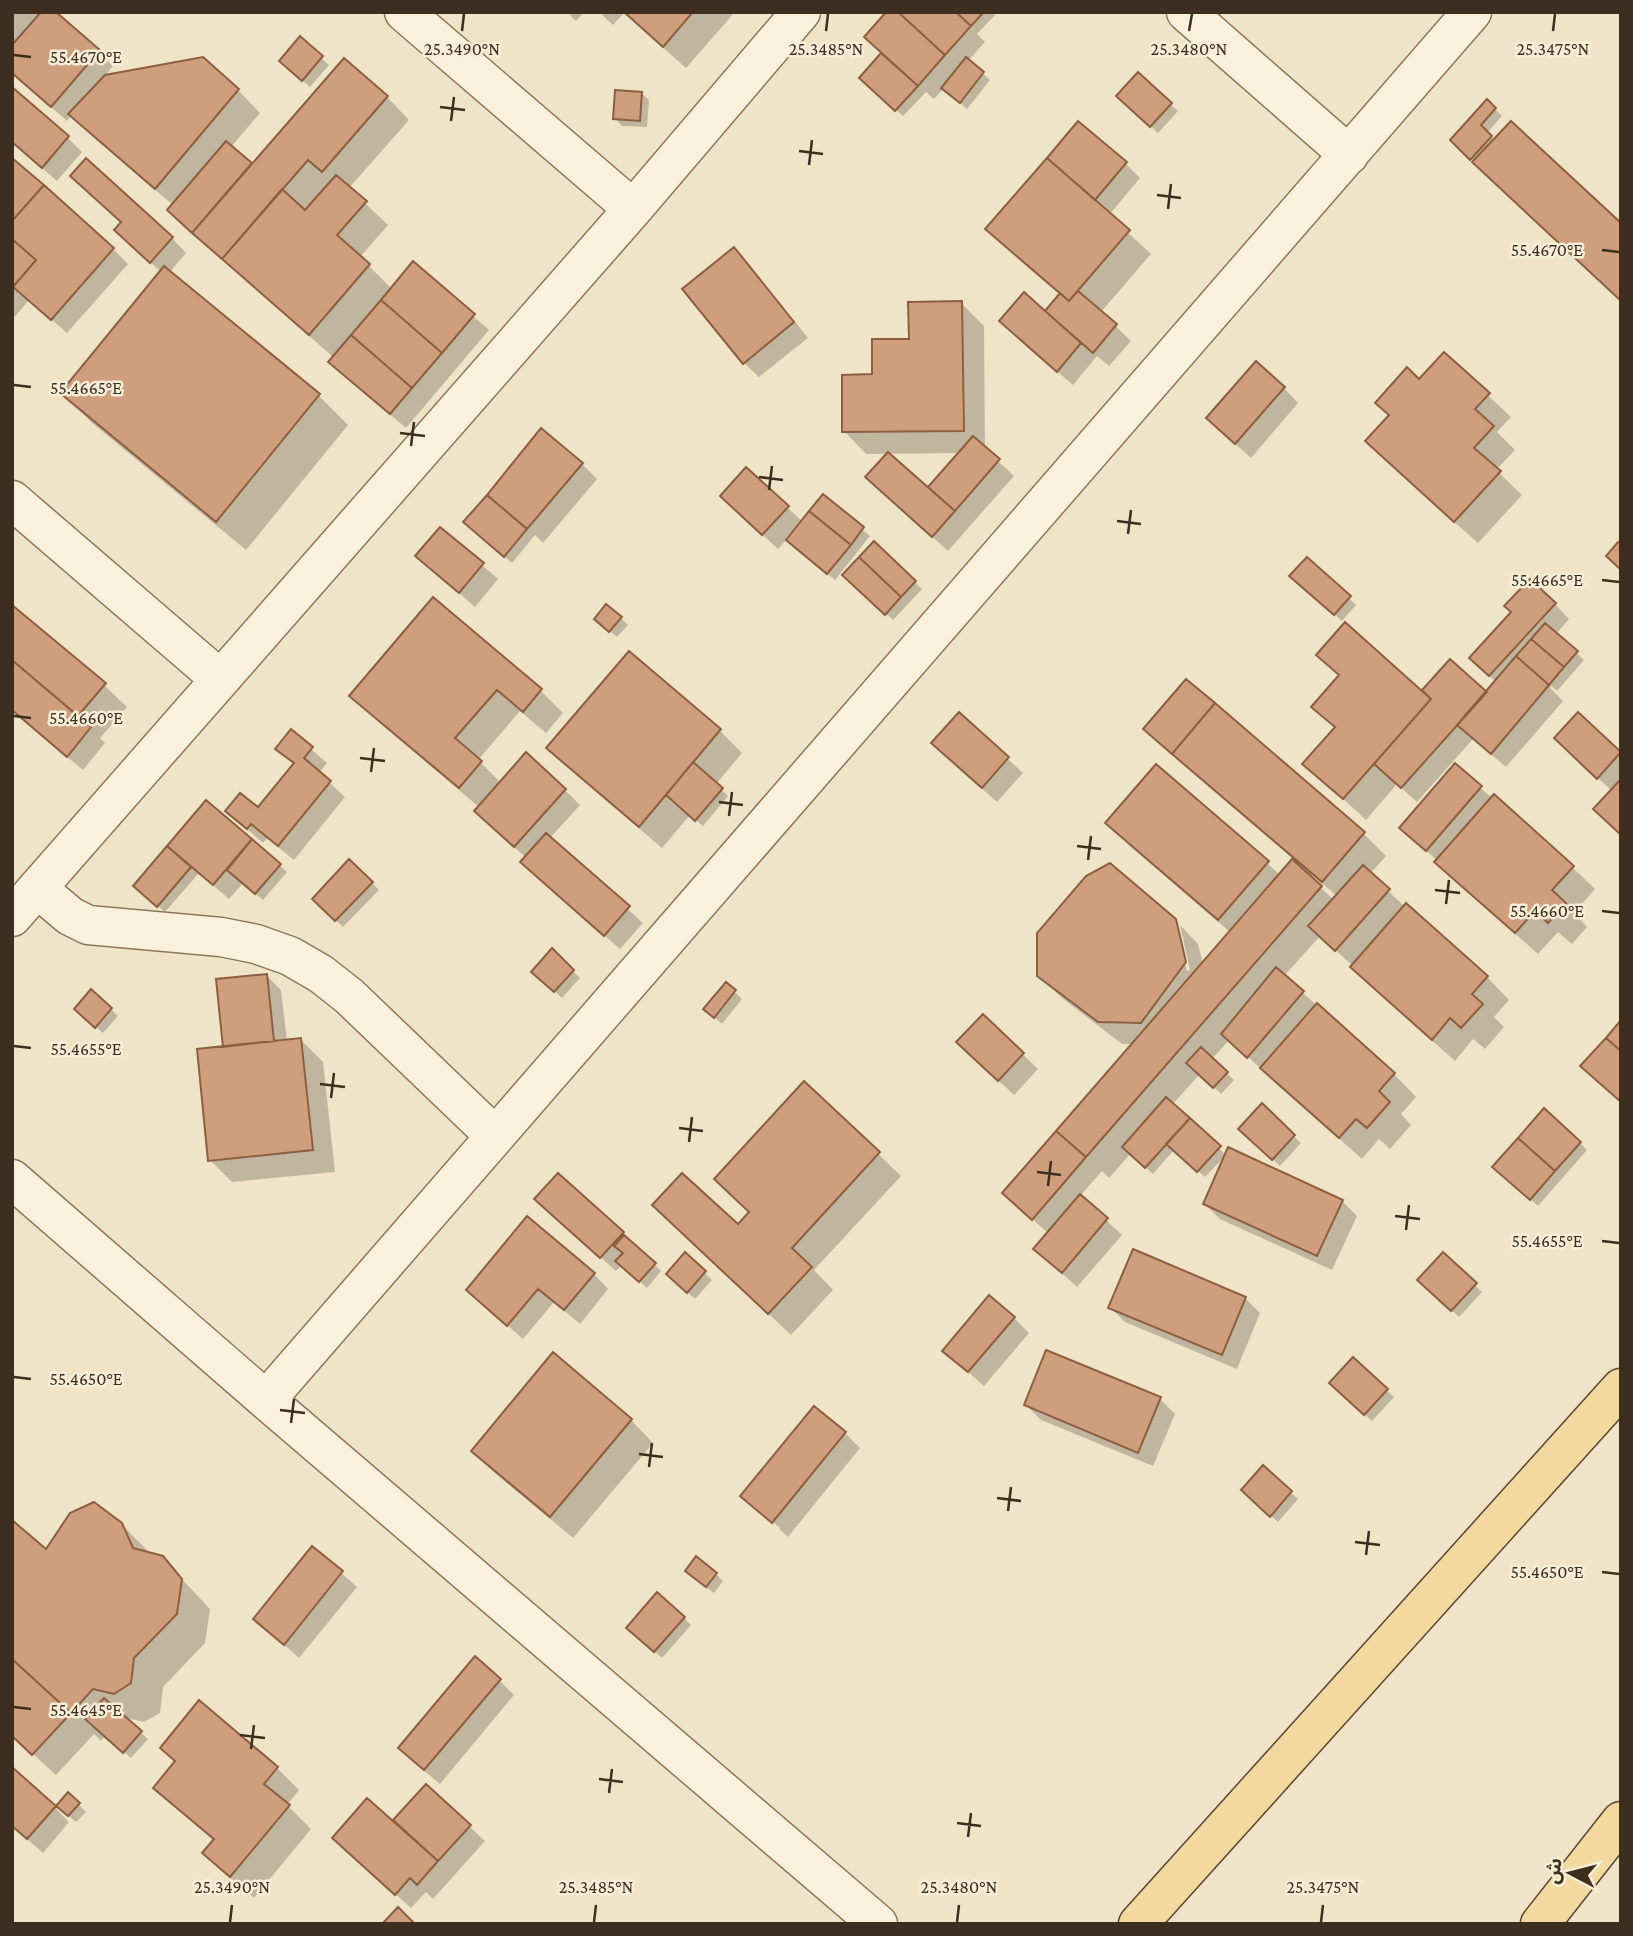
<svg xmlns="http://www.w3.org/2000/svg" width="1633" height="1936" font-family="'Crimson Pro','Noto Sans Arabic',serif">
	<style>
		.shadow { fill: #0003; fill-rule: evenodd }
		.building { fill: #cf9f7d; stroke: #8d5f41; stroke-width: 2 }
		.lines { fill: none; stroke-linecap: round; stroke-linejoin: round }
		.minor-casing { stroke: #8d765c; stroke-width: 41 }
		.major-casing { stroke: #5b4430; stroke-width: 41 }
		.minor { stroke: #faf1dc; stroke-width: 38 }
		.major { stroke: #f3d9a0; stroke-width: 38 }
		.ticks { fill: none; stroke: #3d2e20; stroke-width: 2.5 }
		.ticks-label { font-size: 18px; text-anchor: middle; fill: #3d2e20; stroke: #f7eed8; stroke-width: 5; stroke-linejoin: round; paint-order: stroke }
	</style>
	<rect width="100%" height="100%" fill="#f0e4c8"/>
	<path class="shadow" d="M12 12H58L56 15 113 66 104 77 238 90 260 113 231 147 252 166 387 97 409 120 349 188 388 225 360 257 392 289 414 264 489 330 406 428 346 377 334 358 184 224 173 205 92 136 72 115 67 121 12 73Z
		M567 12H584L576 21Z
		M599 12H735L686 68 624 13 613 25Z
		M889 12H992L995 15 977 34 985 42 968 61 990 80 967 109 944 88 934 99 926 92 903 116 861 78 883 53Z
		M300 39 329 65 310 87 288 68Z
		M1138 74 1178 111 1158 133 1125 103Z
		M641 93 649 100 647 127 622 126 615 118Z
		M1487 101 1502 116 1487 133 1495 141 1475 162 1452 140Z
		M67 137 82 152 57 181 12 142Z
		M1126 164 1140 178 1109 215 1151 254 1101 312 1131 341 1109 366 1097 356 1073 385 1016 336 1045 313 1061 295 1010 251 988 229Z
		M122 223 172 238 186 253 169 273 319 396 348 425 246 550 91 422 62 393 161 272 131 244Z
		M12 224 113 249 128 264 67 333 29 300 12 320Z
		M734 249 749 264 808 338 759 377 744 363Z
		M961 303 984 326 985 449 1014 476 948 551 882 492 928 489 961 453 866 454 844 431 874 376 910 341Z
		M1444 354 1511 417 1497 432 1515 450 1496 470 1522 495 1478 543 1389 464 1367 441Z
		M1284 388 1298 403 1251 458 1223 433Z
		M582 464 597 479 543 543 535 535 512 563 472 529Z
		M746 469 803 522 823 496 870 536 835 580 787 539 778 549 737 511Z
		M441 529 498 579 475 607 417 556Z
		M874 544 922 589 893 620 844 575Z
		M1299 582 1349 598 1356 605 1342 621Z
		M433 599 541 691 563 713 546 733 520 711 478 760 501 783 565 790 580 805 550 838 643 923 620 949 537 877 526 858 491 825 479 807 374 718 352 695Z
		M1555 604 1569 619 1556 634 1584 660 1557 691 1552 686 1550 688 1563 701 1506 767 1473 739 1417 802 1397 784 1366 820 1305 764 1336 729 1313 706 1340 676 1318 655 1429 699 1431 697 1487 695 1497 683 1471 658 1513 612Z
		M12 607 104 685 127 707 100 738 105 743 83 770 14 712 12 714Z
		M621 618 628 625 617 637 603 626Z
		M629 653 720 731 742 753 716 784 728 796 703 826 690 815 662 848 571 770 549 748Z
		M959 714 1023 773 997 802 948 758Z
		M1578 715 1621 755V834L1612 791 1571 753Z
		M291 732 327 763 319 773 345 797 294 860 267 838 263 843 227 811 258 810 294 765 277 748Z
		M1160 744 1363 833 1386 856 1370 874 1405 907 1406 905 1487 977 1509 1000 1494 1017 1504 1027 1485 1049 1473 1039 1455 1061 1374 989 1353 966 1320 936 1284 976 1394 1074 1416 1097 1401 1114 1411 1125 1390 1149 1379 1139 1362 1159 1229 1040 1212 1059 1234 1080 1221 1094 1200 1074 1172 1105 1226 1155 1205 1177 1174 1150 1153 1174 1131 1153 1109 1178 1102 1171 1080 1196 1122 1235 1077 1287 1036 1249 1049 1234 1019 1207 1133 1044H1122L1062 998 1039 976 1175 922 1187 971 1190 970 1180 925 1198 944 1203 964 1230 932 1130 846 1108 823 1267 863 1280 875 1294 859ZM1312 875 1337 896 1334 900 1309 877Z
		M1455 766 1572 867 1595 889 1574 913 1587 927 1572 944 1558 932 1538 954 1459 884 1438 861 1417 843Z
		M206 802 287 872 263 900 243 883 229 899 199 873 165 912 135 886Z
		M350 861 379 890 343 927 314 899Z
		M552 951 580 978 562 998 540 978Z
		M266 975 281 990 287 1041 301 1040 323 1062 335 1172 232 1182 210 1160 225 1048Z
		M727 984 742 999 722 1024 713 1016Z
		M91 991 118 1016 103 1033 76 1009Z
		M983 1016 1038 1069 1014 1095 974 1057Z
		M805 1084 901 1176 814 1270 833 1290 791 1335 676 1227H738L751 1213Z
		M1262 1106 1301 1143 1280 1166 1240 1129Z
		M1580 1143 1587 1150 1538 1206 1502 1174Z
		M1342 1201 1357 1216 1332 1270 1220 1219 1205 1204Z
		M551 1214 623 1233 661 1271 647 1288 622 1265 616 1271Z
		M1134 1251 1245 1298 1260 1313 1237 1369 1125 1322 1110 1307Z
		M685 1255 712 1280 695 1299 668 1274Z
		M1443 1255 1482 1292 1459 1317 1420 1280Z
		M594 1274 608 1289 580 1324 554 1302 523 1339 468 1290Z
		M1014 1318 1029 1333 984 1386 945 1351Z
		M1353 1359 1394 1397 1372 1421 1338 1390Z
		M1160 1399 1175 1414 1153 1466 1041 1420 1026 1405Z
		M814 1408 845 1433 860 1448 788 1537 779 1529 780 1528 755 1507V1509L742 1496Z
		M631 1420 653 1443 573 1538 496 1474 473 1451Z
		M1263 1468 1298 1499 1278 1522 1250 1497Z
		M121 1524 152 1555 162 1558 210 1609 205 1643 163 1687 160 1713 144 1722 123 1717 148 1739 131 1758 105 1736 101 1741 94 1734 56 1775 12 1735 46 1551Z
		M313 1548 357 1587 299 1658 255 1619Z
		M716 1574 723 1581 714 1593 694 1578Z
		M684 1618 691 1625 662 1658 635 1635Z
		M499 1680 514 1695 440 1784 415 1763Z
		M277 1768 299 1790 287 1805 311 1829 254 1898 227 1875 204 1853 214 1841 178 1810 156 1788Z
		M12 1770 56 1808 68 1794 86 1812 76 1822 58 1807 56 1809 69 1822 43 1853 12 1826Z
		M426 1786 485 1841 433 1899 426 1892 411 1908 349 1852 393 1822Z"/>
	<path class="building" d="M41 12H56L100 50 51 107 12 73V45Z
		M624 12H693L663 47Z
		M886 12H898L945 55 918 86 864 37Z
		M898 12H956L971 26 945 55Z
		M956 12H984L971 26Z
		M300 36 323 56 302 81 279 61Z
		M881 53 918 86 895 111 859 78Z
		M203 57 239 89 155 189 68 114 105 75Z
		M966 57 984 72 960 103 941 88Z
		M344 58 388 96 322 172 308 160 222 259 192 233Z
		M1138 72 1172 103 1150 127 1116 96Z
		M12 87 69 136 42 168 12 142Z
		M615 90 642 92 640 121 613 119Z
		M1487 99 1496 108 1481 125 1492 136 1470 160 1450 140Z
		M1078 121 1127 162 1095 200 1047 158Z
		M1511 121 1621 223V301L1472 162Z
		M226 141 252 163 192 233 167 210Z
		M12 158 44 185 12 221Z
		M86 158 173 237 150 263 114 230 121 222 70 176Z
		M1047 158 1130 230 1069 301 985 229Z
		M336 175 367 201 337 235 370 264 309 335 222 259 282 189 305 210Z
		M44 185 114 248 51 320 13 287 36 260 12 239V221Z
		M12 239 36 260 12 288Z
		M734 247 794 322 743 364 682 289Z
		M413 261 475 314 442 353 381 300Z
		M164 266 320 394 216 522 60 393Z
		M1078 291 1117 324 1093 353 1045 311 1060 293 1069 301Z
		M1024 292 1081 343 1057 372 999 321Z
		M381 300 442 353 412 388 351 335Z
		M962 301 964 431 842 432V375L872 374V339H909L908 302Z
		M351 335 412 388 390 414 328 362Z
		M1444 352 1490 393 1475 409 1494 426 1474 448 1501 471 1454 522 1365 441 1389 415 1375 403 1407 367 1419 379Z
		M1256 361 1285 387 1235 444 1206 418Z
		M541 428 583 463 527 529 487 495Z
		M973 436 1000 459 955 511 928 487Z
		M888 452 955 511 932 537 865 477Z
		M746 467 789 506 762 535 720 496Z
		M823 494 864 527 851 545 809 511Z
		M487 495 527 529 504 557 463 522Z
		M809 511 851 545 827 574 786 540Z
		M440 527 484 563 459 593 415 556Z
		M874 541 916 581 901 597 859 557Z
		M1618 542 1621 544V570L1606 556Z
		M859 557 901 597 885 615 842 575Z
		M1307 557 1351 596 1334 615 1289 576Z
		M1530 579 1556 603 1489 676 1469 658 1511 612 1504 606Z
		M433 597 542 689 523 712 497 690 455 738 482 761 459 788 349 696Z
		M606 604 622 617 609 632 594 619Z
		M12 605 106 683 78 716 12 660Z
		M1345 622 1431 699 1343 799 1302 764 1335 727 1311 707 1339 675 1316 655Z
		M1545 623 1578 651 1564 667 1531 639Z
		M1531 639 1564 667 1549 685 1516 656Z
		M629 651 721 729 639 827 546 748Z
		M1516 656 1549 685 1491 754 1457 725Z
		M1450 659 1487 692 1401 788 1374 764 1431 699 1422 690Z
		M12 660 91 727 67 757 12 710Z
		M1186 679 1215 703 1172 754 1143 729Z
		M1215 703 1365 832 1322 882 1172 754Z
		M959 712 1009 757 982 788 931 743Z
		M1578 712 1621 752 1597 779 1554 738Z
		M291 729 313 747 304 758 331 781 278 846 251 824 247 829 225 811 240 793 258 807 294 763 275 749Z
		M526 752 566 789 514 847 474 811Z
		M693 762 723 788 695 821 666 795Z
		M1455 763 1482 786 1426 851 1399 828Z
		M1156 764 1269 861 1218 920 1105 823Z
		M1621 779V835L1593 809Z
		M1494 794 1574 866 1552 890 1566 903 1548 923 1535 911 1515 933 1434 862Z
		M206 800 252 839 213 885 167 846Z
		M546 833 630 906 604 936 520 862Z
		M252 839 281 864 255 894 227 870Z
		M167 846 191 867 157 907 133 886Z
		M349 859 373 882 335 921 312 899Z
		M1292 859 1322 886 1086 1157 1056 1131Z
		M1110 863 1176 919 1186 962 1141 1023 1098 1022 1037 976V933L1086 876Z
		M1363 865 1390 889 1335 951 1308 926Z
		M1406 903 1488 976 1472 994 1483 1004 1461 1028 1450 1018 1432 1040 1350 967Z
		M552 948 574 970 554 992 531 972Z
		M1276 967 1304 991 1247 1058 1221 1034Z
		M267 974 274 1041 223 1047 216 979Z
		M726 982 736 990 714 1018 703 1009Z
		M91 989 112 1008 95 1028 74 1009Z
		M1317 1003 1395 1073 1379 1091 1390 1102 1367 1128 1356 1119 1339 1138 1260 1068Z
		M983 1014 1024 1053 998 1081 956 1042Z
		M1621 1020V1051L1606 1038Z
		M301 1038 313 1150 208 1161 197 1049Z
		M1606 1038 1621 1051V1102L1580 1066Z
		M1201 1047 1228 1072 1213 1088 1186 1063Z
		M804 1081 880 1152 792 1248 812 1267 768 1314 652 1205 682 1173 738 1224 749 1212 714 1179Z
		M1166 1097 1190 1118 1145 1168 1122 1147Z
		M1262 1103 1295 1135 1272 1160 1238 1129Z
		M1544 1108 1581 1142 1555 1171 1518 1138Z
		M1190 1118 1221 1146 1197 1172 1166 1144Z
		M1056 1131 1086 1157 1032 1220 1002 1193Z
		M1518 1138 1555 1171 1530 1200 1492 1167Z
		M1228 1147 1343 1200 1317 1256 1203 1204Z
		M558 1173 624 1232 600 1258 534 1199Z
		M1080 1194 1108 1218 1062 1273 1033 1249Z
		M527 1216 595 1273 564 1310 538 1289 507 1326 466 1290Z
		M624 1235 656 1263 639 1282 615 1261 623 1253 614 1246Z
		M1133 1249 1246 1297 1222 1355 1108 1308Z
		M685 1252 706 1271 687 1293 666 1274Z
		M1443 1252 1477 1283 1451 1311 1417 1280Z
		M989 1295 1015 1317 968 1372 942 1351Z
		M1046 1350 1161 1397 1138 1453 1024 1405Z
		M553 1352 632 1419 550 1517 471 1451Z
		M1353 1357 1388 1389 1364 1415 1329 1383Z
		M814 1406 846 1432 772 1523 740 1496Z
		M1263 1465 1292 1491 1270 1517 1241 1490Z
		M94 1502 122 1523 133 1548 163 1556 182 1579 177 1614 134 1658 131 1683 114 1694 93 1689 71 1713 12 1659V1520L46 1549 70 1513Z
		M312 1546 343 1571 284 1645 253 1619Z
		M696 1556 717 1573 706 1587 685 1571Z
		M657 1592 685 1617 654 1652 626 1628Z
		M475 1656 501 1679 424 1770 398 1748Z
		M12 1659 71 1713 32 1755 12 1736Z
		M104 1698 142 1731 123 1753 85 1719Z
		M199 1700 278 1767 264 1784 290 1805 230 1877 202 1853 214 1839 153 1788 175 1761 160 1748Z
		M12 1767 56 1806 27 1839 12 1826Z
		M426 1784 471 1825 438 1861 393 1820Z
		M68 1792 80 1803 68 1816 56 1806Z
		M367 1798 438 1861 417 1885 410 1878 395 1895 332 1838Z
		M398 1907 415 1924H382Z"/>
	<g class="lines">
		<g class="minor-casing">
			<path id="minor" d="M404 12 633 209
				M1186 12 1349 155
				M12 500 220 679
				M37 888 70 916 88 925 221 937 256 944 290 956 321 974 349 996 495 1136
				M12 917 633 209 801 12
				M12 1179 266 1400 878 1924
				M266 1400 1472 12"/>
		</g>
		<g class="major-casing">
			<path id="major" d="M1138 1924 1621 1388
				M1540 1924 1621 1821"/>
		</g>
		<use href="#minor" class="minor"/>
		<use href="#major" class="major"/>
	</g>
	<path class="ticks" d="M462 31 464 14M826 31 828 14M1189 31 1192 14M1553 31 1555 14M14 55 31 57M440 107 465 110M451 121 454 97M799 151 823 154M809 165 812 140M1157 195 1181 198M1168 209 1171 184M1602 250 1619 252M14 385 31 387M400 433 425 436M411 446 414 422M759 477 783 480M769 490 772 466M1117 521 1141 524M1128 534 1131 510M1602 580 1619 582M14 716 31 718M360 758 385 761M371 772 374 748M719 802 743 805M729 816 732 792M1077 846 1101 849M1088 860 1091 836M1435 890 1460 893M1446 904 1449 880M1602 911 1619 913M14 1046 31 1048M320 1084 345 1087M331 1098 334 1073M679 1128 703 1131M689 1142 692 1117M1037 1172 1061 1175M1048 1186 1051 1161M1395 1216 1420 1219M1406 1230 1409 1205M1602 1241 1619 1243M14 1377 31 1379M280 1410 305 1413M291 1423 294 1399M639 1454 663 1457M649 1467 652 1443M997 1498 1021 1501M1008 1511 1011 1487M1355 1542 1380 1545M1366 1555 1369 1531M1602 1572 1619 1574M14 1707 31 1709M240 1735 265 1738M251 1749 254 1725M599 1779 623 1782M609 1793 612 1769M957 1823 981 1826M968 1837 971 1813M230 1922 232 1905M594 1922 596 1905M957 1922 959 1905M1321 1922 1323 1905"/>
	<g class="ticks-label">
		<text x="462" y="55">25.3490°N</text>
		<text x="1189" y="55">25.3480°N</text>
		<text x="826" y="55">25.3485°N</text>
		<text x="1553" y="55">25.3475°N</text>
		<text x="86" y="63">55.4670°E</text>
		<text x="1547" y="256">55.4670°E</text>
		<text x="86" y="394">55.4665°E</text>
		<text x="1547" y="586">55.4665°E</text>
		<text x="86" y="724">55.4660°E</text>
		<text x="1547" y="917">55.4660°E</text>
		<text x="86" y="1055">55.4655°E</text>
		<text x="1547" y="1247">55.4655°E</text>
		<text x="86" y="1385">55.4650°E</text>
		<text x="1547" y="1578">55.4650°E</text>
		<text x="86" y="1716">55.4645°E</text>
		<text x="232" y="1893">25.3490°N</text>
		<text x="596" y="1893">25.3485°N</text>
		<text x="959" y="1893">25.3480°N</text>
		<text x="1323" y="1893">25.3475°N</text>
	</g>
	<rect width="1633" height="1936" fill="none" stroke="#3d2e20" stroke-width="28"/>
	<g transform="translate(1570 1873) rotate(277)" stroke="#f7eed8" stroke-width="5" paint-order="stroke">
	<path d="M0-5L12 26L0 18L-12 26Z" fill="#3d2e20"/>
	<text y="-10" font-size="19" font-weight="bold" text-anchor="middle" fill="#3d2e20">ش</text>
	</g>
</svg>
